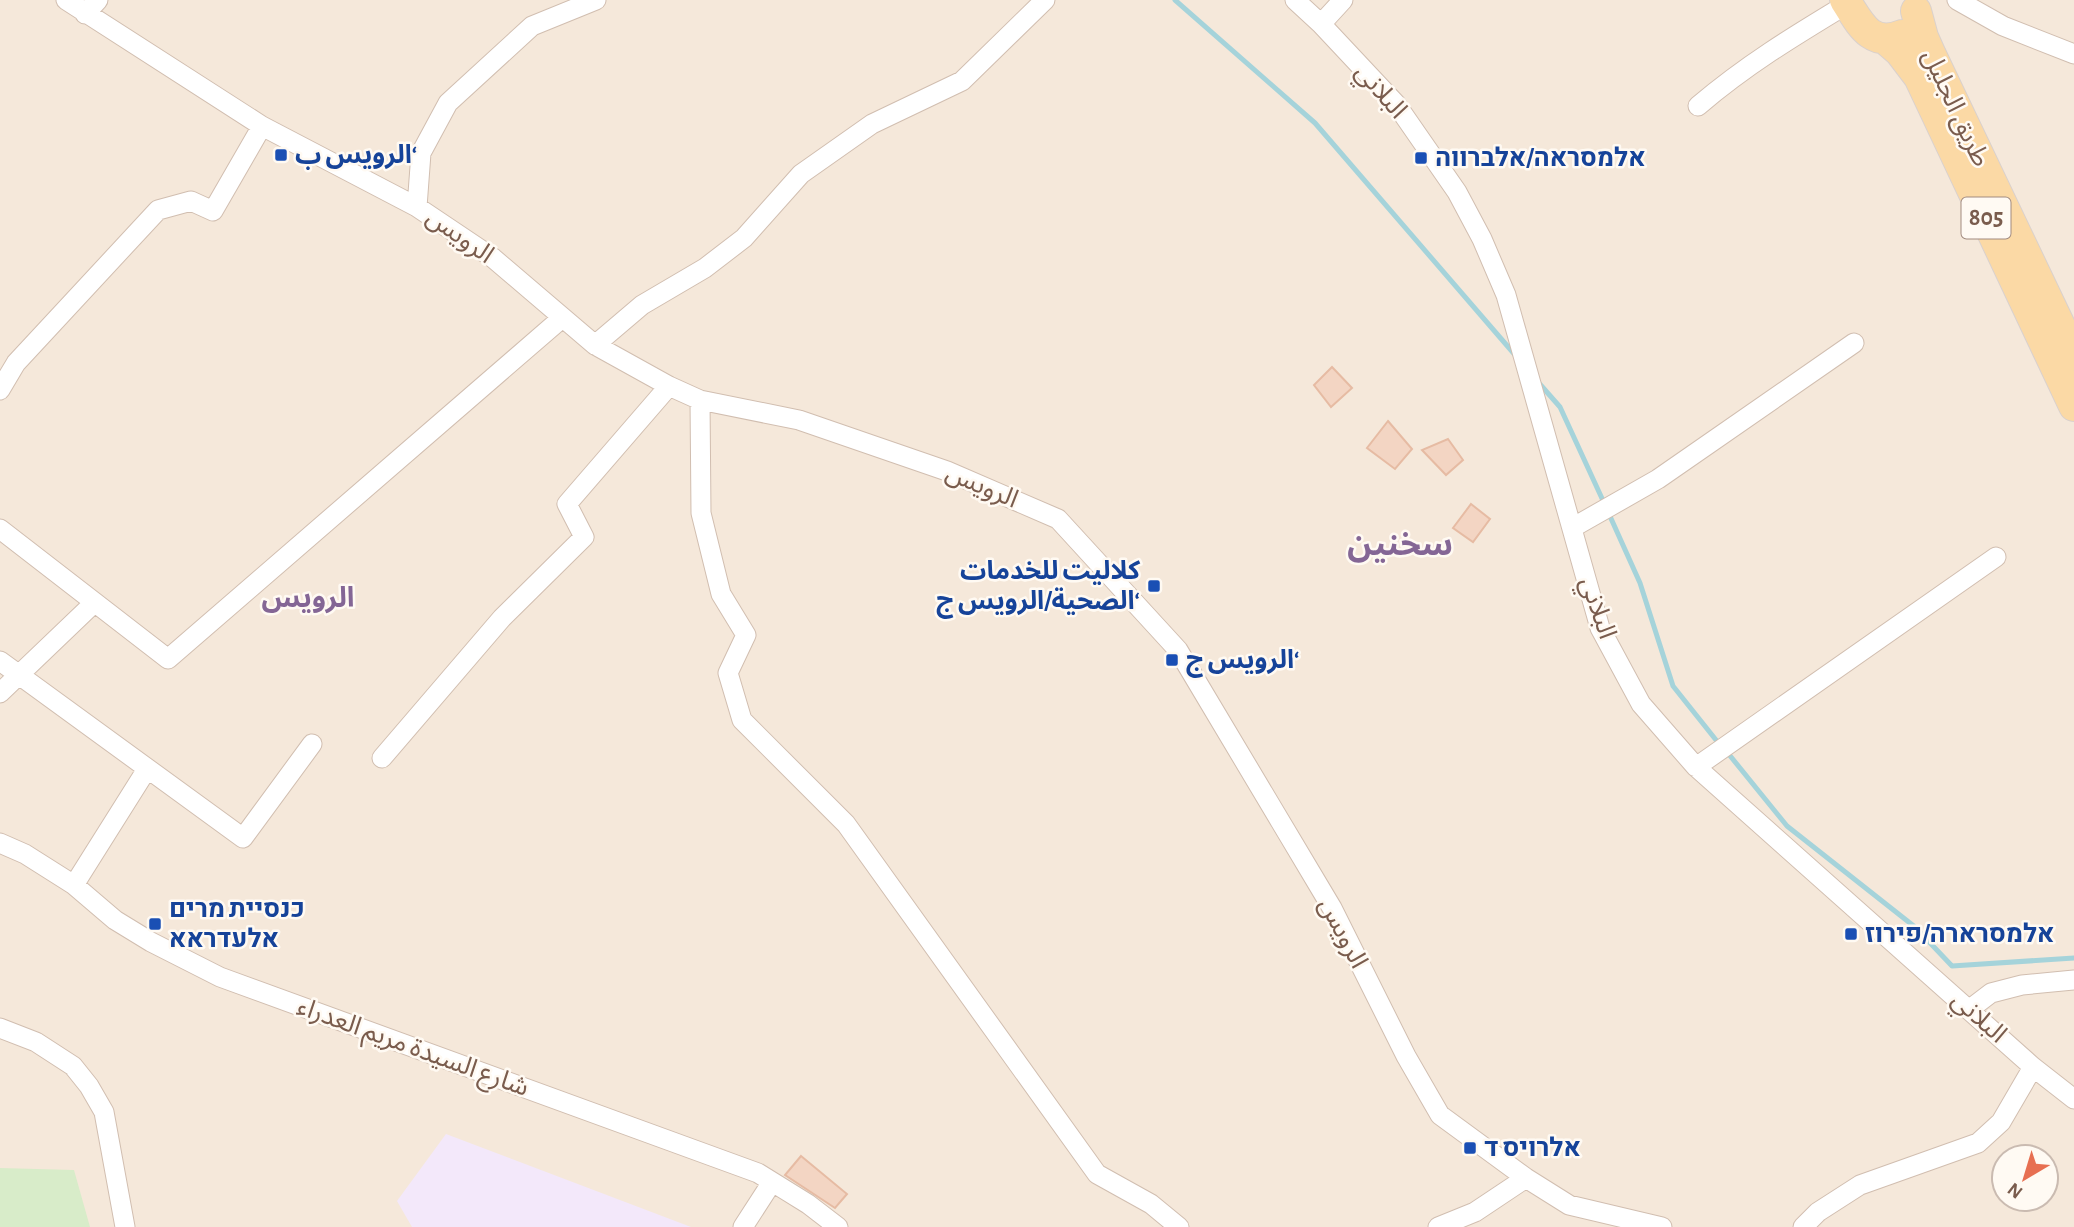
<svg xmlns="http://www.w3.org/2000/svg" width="2074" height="1227" font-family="'Alegreya Sans','Noto Sans Arabic',Heebo,sans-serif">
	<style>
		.residential { fill: #f5e8da; fill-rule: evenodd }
		.education { fill: #f3e8fa }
		.green { fill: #d8ecc9 }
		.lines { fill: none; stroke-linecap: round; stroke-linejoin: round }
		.stream { stroke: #a5d3da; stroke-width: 5 }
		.building { fill: #f3d5c3; stroke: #e6bba3; stroke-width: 2 }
		.street-casing { stroke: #d1beb0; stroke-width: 21 }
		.primary-casing { stroke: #dad1cd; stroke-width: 32 }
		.street { stroke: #fff; stroke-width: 19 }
		.primary { stroke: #fbd9a5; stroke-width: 30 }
		.transit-dot { fill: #1a4fb4; stroke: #fffaf3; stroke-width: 2.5 }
		.labels { text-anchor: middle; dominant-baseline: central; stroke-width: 5; stroke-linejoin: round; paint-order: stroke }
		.shield { fill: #fffaf3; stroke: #a28b7f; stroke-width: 2 }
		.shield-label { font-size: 24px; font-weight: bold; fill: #7a5c4d }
		.street-label { font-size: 26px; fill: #7a5c4d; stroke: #fffaf3 }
		.transit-label { font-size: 26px; font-weight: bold; fill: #164399; stroke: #fffaf3; text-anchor: start }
		.neighbourhood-label { font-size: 28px; font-weight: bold; fill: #846695; stroke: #fffaf3 }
		.district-label { font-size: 33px; font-weight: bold; fill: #846695; stroke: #fffaf3 }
	</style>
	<rect width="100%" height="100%" fill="#fdf6ec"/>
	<path class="residential" d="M0 0H2074V1227H0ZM2004 1157H2046V1199H2004Z"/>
	<path class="education" d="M446 1134 691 1227H412L397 1201Z"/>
	<path class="green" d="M0 1168 74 1170 90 1227H0Z"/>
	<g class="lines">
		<path class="stream" d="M1175 0 1315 123 1516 356
			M1538 382 1560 407 1605 505
			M1609 514 1640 583 1673 686 1720 745
			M1727 752 1787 826 1915 927 1952 966 2074 958"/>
	</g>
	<path class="building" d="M1332 367 1352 388 1331 407 1314 385Z
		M1388 421 1412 449 1395 469 1367 448Z
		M1448 439 1463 460 1446 475 1422 450Z
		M1471 504 1490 519 1473 542 1453 528Z
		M801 1156 847 1194 835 1208 785 1175Z"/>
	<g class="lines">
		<g class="street-casing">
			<path id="street" d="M66 0 262 126 417 207 493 258 595 345 669 386 700 400 799 420 947 471 1058 519 1178 650 1332 908 1406 1056 1440 1115 1526 1178 1569 1205 1662 1227
				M1295 0 1321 24 1396 104 1457 192 1482 239 1506 295 1600 628 1641 704 1696 767 2033 1067 2074 1099
				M1957 0 2003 26 2074 54
				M85 14 98 0
				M1321 24 1343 0
				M1698 106C1746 65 1794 36 1847 4
				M417 207 421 153 448 103 532 26 596 0
				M595 345 642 305 705 268 744 238 801 174 872 124 962 81 1045 0
				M0 390 16 363 158 210 191 201 213 211 262 126
				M700 400 701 513 721 594 746 635 728 673 742 720 846 824 1097 1174 1151 1204 1179 1227
				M1572 528 1658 479 1854 343
				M0 529 168 659 562 318
				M0 661 243 838 312 744
				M0 693 94 603
				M382 758 502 618 584 537 567 504 669 386
				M1696 767 1996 557
				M0 843 25 854 74 885 115 920 151 942 220 977 758 1173 808 1204 838 1227
				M74 885 147 769
				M1970 1009 1991 993 2022 985 2074 980
				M0 1028 36 1042 73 1066 89 1086 104 1112 125 1227
				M743 1227 772 1182
				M1438 1227 1475 1212 1526 1178
				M1803 1227 1818 1212 1860 1185 1978 1143 2001 1122 2033 1067"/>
		</g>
		<g class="primary-casing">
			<path id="primary" d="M1845 0C1860 23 1870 48 1902 35
				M1916 11 1923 37 1931 55 2074 355
				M1885 39 1900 52 1919 77 2074 406"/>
		</g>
		<use href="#street" class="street"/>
		<use href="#primary" class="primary"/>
	</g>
	<g class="transit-dot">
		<rect x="274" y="148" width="14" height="14" rx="3.5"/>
		<rect x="1414" y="151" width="14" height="14" rx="3.5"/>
		<rect x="1147" y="579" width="14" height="14" rx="3.5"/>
		<rect x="1165" y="653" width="14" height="14" rx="3.5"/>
		<rect x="148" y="917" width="14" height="14" rx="3.5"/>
		<rect x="1844" y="927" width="14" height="14" rx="3.5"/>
		<rect x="1463" y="1141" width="14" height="14" rx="3.5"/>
	</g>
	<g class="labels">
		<rect class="shield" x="1961.5" y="197.5" width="49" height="41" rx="5"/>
		<g class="shield-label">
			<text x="1986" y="218">805</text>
		</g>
		<g class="street-label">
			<text transform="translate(1381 91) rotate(49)">البلاني</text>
			<text transform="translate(1956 108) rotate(65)">طريق الجليل</text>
			<text transform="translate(460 236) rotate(35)">الرويس</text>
			<text transform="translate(982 486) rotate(23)">الرويس</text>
			<text transform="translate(1598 608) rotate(71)">البلاني</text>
			<text transform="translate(1343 933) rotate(62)">الرويس</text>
			<text transform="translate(1979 1017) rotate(42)">البلاني</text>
			<text transform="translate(413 1047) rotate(20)">شارع السيدة مريم العدراء</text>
		</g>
		<g class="transit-label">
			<text x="295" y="155">الرويس ب‘</text>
			<text x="1435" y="158">אלמסראה/אלברווה</text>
			<text x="1140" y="571" text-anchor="end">كلاليت للخدمات<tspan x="1140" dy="30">الصحية/الرويس ج‘</tspan></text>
			<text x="1186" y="660">الرويس ج‘</text>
			<text x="169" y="909">כנסיית מרים<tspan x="169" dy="30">אלעדראא</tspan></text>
			<text x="1865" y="934">אלמסרארה/פירוז</text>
			<text x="1484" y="1148">אלרויס ד</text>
		</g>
		<g class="neighbourhood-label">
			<text x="308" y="599">الرويس</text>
		</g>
		<g class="district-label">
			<text x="1400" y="545">سخنين</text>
		</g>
	</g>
	<g transform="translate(2025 1178) rotate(218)"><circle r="33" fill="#fffaf3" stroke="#cabbb1" stroke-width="2"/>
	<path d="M0-5L12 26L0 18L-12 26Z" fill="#e76f51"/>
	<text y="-10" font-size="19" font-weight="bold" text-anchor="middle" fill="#7a5c4d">N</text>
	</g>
</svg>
